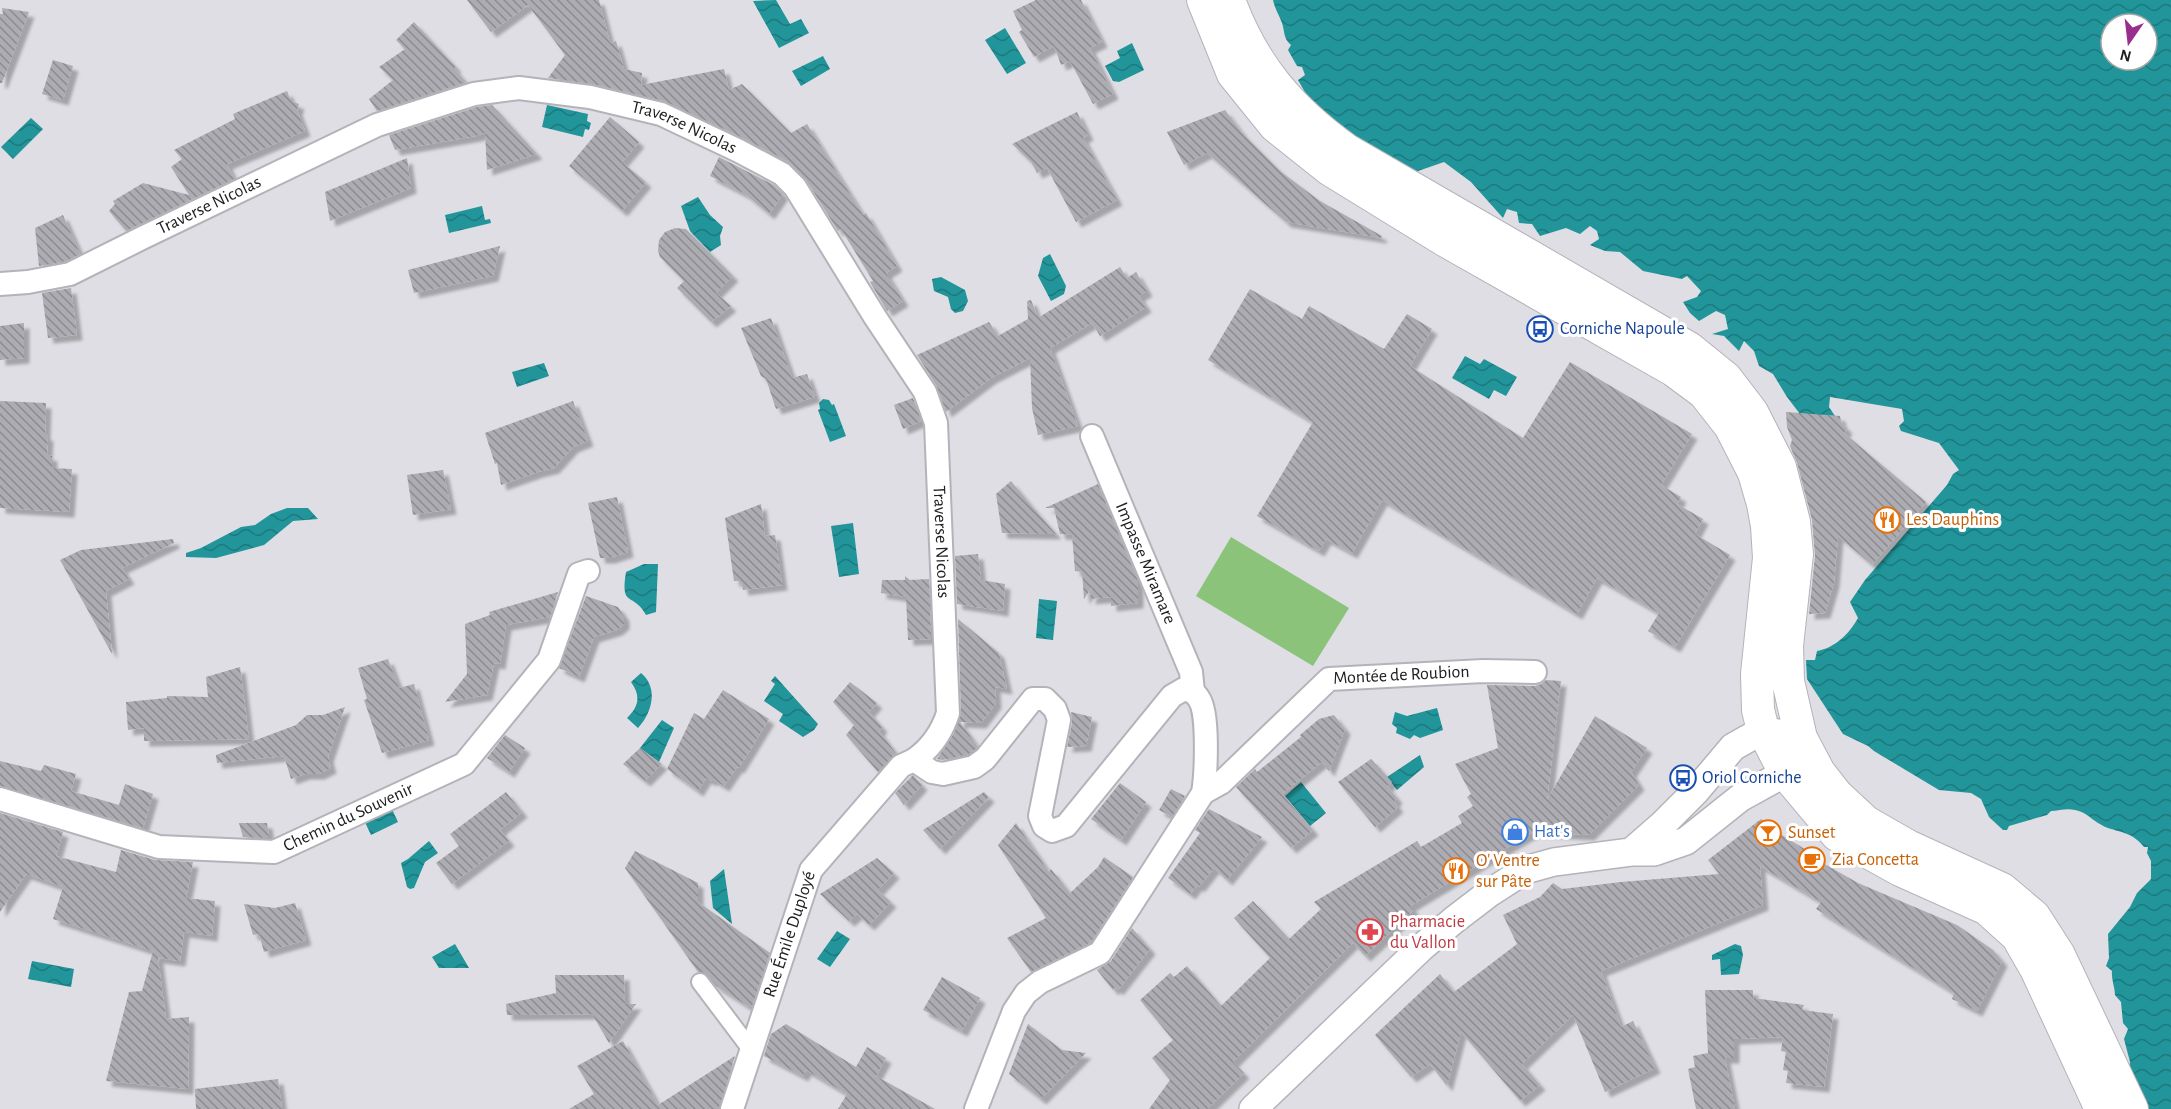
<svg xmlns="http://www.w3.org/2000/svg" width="2171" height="1109" font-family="'Alegreya Sans',sans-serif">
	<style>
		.pitch { fill: #8ac379 }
		.water { fill: url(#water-waves); fill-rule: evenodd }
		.building { fill: url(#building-back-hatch); filter: url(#shadow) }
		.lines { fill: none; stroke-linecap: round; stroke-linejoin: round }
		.pedestrian-casing { stroke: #b4b3b9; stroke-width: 20 }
		.minor-casing { stroke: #b4b3b9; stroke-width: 26 }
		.tertiary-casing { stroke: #b4b3b9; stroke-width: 30 }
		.secondary-casing { stroke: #b4b3b9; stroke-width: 34 }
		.pedestrian { stroke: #fff; stroke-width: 16 }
		.minor { stroke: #fff; stroke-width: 22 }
		.tertiary { stroke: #fff; stroke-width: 27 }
		.secondary { stroke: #fff; stroke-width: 32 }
		.labels { text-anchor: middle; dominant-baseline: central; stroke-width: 6; stroke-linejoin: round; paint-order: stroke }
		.street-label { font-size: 18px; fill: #202022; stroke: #fff }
		.transit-label { font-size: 18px; fill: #164399; stroke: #fff; text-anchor: start }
		.food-label { font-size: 18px; fill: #c56008; stroke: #fff; text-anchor: start }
		.shop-label { font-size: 18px; fill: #366cbe; stroke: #fff; text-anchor: start }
		.health-label { font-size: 18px; fill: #be3a42; stroke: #fff; text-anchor: start }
	</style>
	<defs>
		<pattern id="water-waves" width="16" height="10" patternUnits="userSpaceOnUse" patternTransform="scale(1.5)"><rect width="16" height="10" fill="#21959a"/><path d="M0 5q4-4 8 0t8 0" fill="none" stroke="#1c797d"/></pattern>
		<pattern id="building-back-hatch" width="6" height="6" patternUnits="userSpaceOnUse" patternTransform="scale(1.5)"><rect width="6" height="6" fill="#adacb2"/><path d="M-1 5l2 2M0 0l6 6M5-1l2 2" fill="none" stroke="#8c8c90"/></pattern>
		<filter id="shadow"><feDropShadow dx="5.5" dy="5.5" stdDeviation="1.5" flood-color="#0004"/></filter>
	</defs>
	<rect width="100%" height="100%" fill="#dfdee4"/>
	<path class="pitch" d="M1231 537 1349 608 1313 666 1196 596Z"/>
	<path class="water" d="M776 0 790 24 801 19 809 33 779 48 753 1Z
		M1273 0H2171V1109H2142L2128 1079 2130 1062 2124 1039 2128 1029 2123 1023 2121 1002 2115 995C2115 987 2111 979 2112 971L2106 966 2109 958 2108 934 2130 907 2137 893 2151 879V861L2147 853 2148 847H2144C2129 828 2115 834 2098 823 2090 818 2086 812 2075 810 2066 808 2059 811 2051 811L2047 815 2009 826 2007 830H2003L1989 817 1981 799 1971 793 1939 790 1874 751 1868 746 1843 734 1807 679 1806 660H1815L1817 651C1835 648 1850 633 1858 618L1850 602 1865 580 1947 485 1953 474 1959 470 1939 443 1901 431 1899 426 1904 421 1902 409 1830 397 1829 407 1835 416 1800 414 1787 397 1773 374 1759 366 1754 351 1744 341 1739 351 1724 336 1712 334 1728 329 1725 315 1716 311 1699 321 1690 313 1683 302 1697 297 1701 291 1687 276 1682 279 1643 271 1620 252 1605 251 1590 245 1599 239 1597 231 1590 226 1580 234 1566 228 1540 236 1532 224 1519 223 1517 212 1507 209 1503 218 1471 182 1444 162 1395 179 1305 102 1306 94 1298 80 1305 75 1302 67 1297 66 1288 50 1291 45C1283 38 1285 32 1282 23 1279 15 1275 9 1273 0ZM2111 24H2147V60H2111Z
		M1005 28 1026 63 1007 74 985 40Z
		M1132 43 1144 70 1119 82 1113 81 1105 66 1120 58 1117 51Z
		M823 56 830 69 801 86 792 71Z
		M547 105 588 114 587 121 591 123 589 130 585 129 583 137 542 127Z
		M31 118 43 129 13 159 1 147Z
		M698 197 710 215 723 227 720 236 721 245 710 252 690 231 681 206Z
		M482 206 485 220 490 219 491 223 449 233 445 215Z
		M1050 254 1066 286 1064 294 1051 301 1038 276 1043 258Z
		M941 277 965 290 968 301 963 311 955 313 951 309 948 297 934 291 932 279Z
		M1465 356 1480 364 1484 359 1517 377 1506 396 1494 390 1489 399 1452 378Z
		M544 363 549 376 517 387 512 372Z
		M823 399 829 400 832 405 834 404 846 436 830 442 818 410 820 409 819 403Z
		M287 508H308L318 519 293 521 264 545 216 558 186 557V553L201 548 241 527 255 525 271 514Z
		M853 523 859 574 839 577 831 526Z
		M644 564H658L656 612 646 615C633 591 620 609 626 572Z
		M1039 599 1057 601 1053 640 1036 638Z
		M641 673C659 688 652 713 638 728L627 718C639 706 641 696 631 682Z
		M775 676 818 724 814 730 803 737 779 721 783 714 764 701 775 684 771 681Z
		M1437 708 1443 730 1420 738 1414 735 1410 739 1396 733 1397 728 1392 724 1395 712 1407 716Z
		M662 720 674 728 659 762 640 748Z
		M1420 755 1424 767 1397 790 1387 777Z
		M1301 782 1326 813 1310 826 1285 796Z
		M390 805 398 822 371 835 363 818Z
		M429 841 438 853 425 862 414 888 410 889 407 887 401 863 408 859Z
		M724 869 731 917 732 924 713 908 710 881Z
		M837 931 850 939 830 967 817 959Z
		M455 944 469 968H439L432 957Z
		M1735 944 1741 946 1743 955 1739 974 1721 975 1720 959 1712 960V955Z
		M32 961 74 969 71 987 28 979Z"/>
	<path class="building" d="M467 0H599L610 43 616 41 624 69 642 73 641 85 724 69 729 90 742 84 791 133 807 124 863 215 866 213 897 266 886 273 903 301 887 311 870 282 873 281 841 229 838 231 806 180 789 162 745 139 664 101 593 84 548 78 565 55 528 5 491 32Z
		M1036 0H1081L1102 42 1090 48 1113 94 1093 104 1070 61 1061 65 1054 46 1034 57 1019 32 1022 30 1013 11Z
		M2 8 29 12 2 83H0V14H3Z
		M414 22 456 67 454 68 466 82 377 111 369 99 393 80 379 67 405 49 396 40Z
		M53 60 73 66 63 100 42 94Z
		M287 91 291 101 299 104 297 110 305 131 227 164 234 179 126 231 109 211 115 204 113 201 143 183 189 195 171 167 182 159 174 150 235 119 233 114Z
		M492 105 537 154 487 170 485 133 476 136 395 150 389 135 477 107Z
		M1225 110 1243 134 1280 171 1320 201 1382 236 1381 238 1286 222 1207 153 1184 165 1167 132Z
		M1077 112 1088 135 1083 138 1117 200 1076 222 1047 168 1037 173 1031 162 1012 144Z
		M610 117 639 142 622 162 646 182 622 211 569 166Z
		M719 157 774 185 783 194 769 214 745 194 710 176Z
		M407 158 411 188 330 221 325 192Z
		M63 215 80 254 66 261 39 266 35 228Z
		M675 228 686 229 733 276 716 293 731 306 711 322 677 288 684 281 660 257 658 251 659 240 665 232Z
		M500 246 493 276 414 293 408 270Z
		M1120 267 1127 278 1136 272 1147 291 1139 296 1146 307 1100 336 1092 323 1050 348 1078 426 1038 435 1032 408 1030 358 991 378 946 412 936 385 917 355 989 322 998 336 1028 319 1027 301 1031 300 1037 315 1041 316Z
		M71 288 77 335 48 338 42 293Z
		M1250 289 1302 319 1309 306 1384 349 1407 314 1432 329 1410 366 1523 438 1570 362 1692 434 1661 485 1681 497 1677 504 1703 519 1695 534 1730 555 1675 647 1648 631 1659 613 1597 578 1577 614 1382 500 1352 553 1326 539 1319 551 1257 516 1313 422 1208 360Z
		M771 318 792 378 807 374 815 397 776 409 766 379 761 376 741 328Z
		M24 323V358L0 360V326Z
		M913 398 921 421 903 429 894 405Z
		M0 401 46 403 45 435 48 436 47 455 52 456V468L72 469 69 512 0 508Z
		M573 401 588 441 573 447 554 468 538 472 501 485 497 463 495 464 485 433Z
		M1786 412 1840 416 1841 422 1847 429 1844 433 1926 502 1872 565 1838 536 1834 582 1825 613 1809 614 1815 556 1812 520 1797 463 1790 446 1792 440 1787 427Z
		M443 470 451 509 413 515 407 475Z
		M1011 481 1030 504 1056 534 1002 533 996 494Z
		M1098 484 1138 581V603L1111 606V597L1090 599 1092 587 1084 599 1082 572 1075 571 1072 535 1060 534 1054 508H1045Z
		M617 497 628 552 610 558H600L588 503Z
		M761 504 765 536 775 535 782 585 743 590 741 581H734L725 518Z
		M173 539 174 543 122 568 129 579 106 591 112 654 60 560 81 550Z
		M978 554 981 580 1005 584 1003 611 957 604 955 556Z
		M905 576 910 580 929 579 931 639 908 640 906 597 881 593 882 580H905Z
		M558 592 550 617 506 625 500 664 494 663 487 695 445 702 467 674 465 624 490 615 489 612Z
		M586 596 618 607 624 616V624L617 630 594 637 579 677 559 668Z
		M958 619 999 653 1007 689 995 687 996 703 981 723 960 722 978 747 976 749 968 754 943 760 937 759 954 733 961 713Z
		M388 659 399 688 414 684 429 740 382 753 364 700 367 699 358 668Z
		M240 667 249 739 144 741V728L128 730 126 702 167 698V696L208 697 206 677Z
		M1546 680 1561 681 1547 800 1595 716 1647 748 1631 772 1639 785 1589 835 1533 832 1410 906 1414 910 1365 956 1353 943 1233 1062 1244 1073 1207 1109H1149L1170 1080 1152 1058 1173 1040 1140 1000 1170 973 1174 977 1187 966 1221 1006 1270 958 1234 918 1253 901 1289 939 1321 909 1314 902 1417 841 1421 847 1462 823 1458 816 1473 806 1467 797 1471 794 1455 764 1498 748 1487 685 1535 686 1541 684Z
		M850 682 877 703 869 712 882 727 879 731 896 753 878 772 846 735 854 725 833 702Z
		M723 690 769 719 739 768 737 767 724 786 712 779 711 781 706 778 698 791 667 769 694 713 704 719Z
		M345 707 328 757 331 768 319 774H305L291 779 284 756 217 763 216 755 296 725 307 715H323Z
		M1071 712 1092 717 1086 746 1067 747 1072 723Z
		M1334 715 1345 729 1329 771 1322 762 1282 794 1313 830 1291 848 1236 787 1255 769 1257 772 1301 737 1300 735 1319 719Z
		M505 735 525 748 509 772 487 758Z
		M640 748 662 764 645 781 623 764Z
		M1371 759 1392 782 1387 786 1397 798 1394 802 1398 807 1375 827 1338 782Z
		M0 761 41 771 44 765 76 774 71 791 119 805 125 784 153 794 143 828 0 786Z
		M913 775 922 785 904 805 895 793Z
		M1120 783 1146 802 1121 840 1091 819Z
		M1171 789 1185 796 1172 817 1159 810Z
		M506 792 522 812 500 830 509 841 452 884 436 863 459 846 450 834Z
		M984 792 989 797 940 849 923 830Z
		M1209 809 1262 837 1227 880 1214 868 1199 887 1197 885 1190 894 1168 878 1200 833 1195 830Z
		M0 813 63 832 56 856 116 872 121 850 155 860 193 862 186 898 215 901 212 936 184 932 180 961 158 958 166 1019 189 1017 188 1089 106 1081 129 992 142 991 153 951 53 919 63 887 26 874 0 912Z
		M1761 819 1780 834 1808 851 1807 854 1858 883 1957 925 1993 950 2002 961 1977 1011 1952 999 1954 993 1938 983 1816 909 1821 902 1760 866 1763 905 1601 971 1621 1027 1633 1021 1655 1068 1605 1092 1573 1015 1522 1064 1540 1085 1520 1101 1461 1032 1447 1086 1430 1064 1411 1077 1375 1035 1440 974 1454 992 1517 944 1503 915 1540 897 1553 883 1562 889 1621 882 1719 874 1708 860Z
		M239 823H267L269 838 243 837Z
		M1016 823 1049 872 1051 869 1070 893 1098 867 1104 857 1133 877 1091 942 1031 972 1007 938 1046 918 998 845Z
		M635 851 698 883V902L770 953 752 1006 749 1007 716 986 705 973 698 972 625 868Z
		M877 858 894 873 878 890 891 902 869 925 857 914 849 921 820 894Z
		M295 903 306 940 264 952 259 934 253 935 244 904 275 908Z
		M1132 928 1150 949 1118 990 1115 987 1113 990 1097 970 1111 961Z
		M555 975H624L625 1004H636L609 1043 592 1014 507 1015 506 1004 556 993Z
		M942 977 980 998 962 1031 923 1010Z
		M1705 990H1753V998L1804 1005 1802 1010 1833 1014 1824 1087 1786 1083 1788 1071 1783 1070 1786 1052 1781 1051 1783 1037 1734 1039V1058H1725L1735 1109H1696L1688 1069 1695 1067 1693 1056 1708 1053Z
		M786 1024 856 1067 867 1047 886 1058 876 1076 935 1109H838L847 1094 806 1070 803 1076 764 1056 771 1034Z
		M1028 1024 1062 1050 1086 1053 1041 1099 1009 1074Z
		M623 1041 658 1105 735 1056 719 1109H569L594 1094 577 1066Z
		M278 1079 282 1109H196L195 1089Z"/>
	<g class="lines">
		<g class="pedestrian-casing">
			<path id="pedestrian" d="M700 982 752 1051"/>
		</g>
		<g class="minor-casing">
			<g id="minor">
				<path id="s1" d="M0 284 28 282 70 274 144 237 377 125 474 94 519 88 590 97 661 114 739 151 782 174 795 187 875 317 925 392 936 423 948 713C942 732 931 748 914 760L932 772 943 774 974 767 985 759 1033 699H1045L1055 709 1059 720 1040 816 1044 826 1052 831 1066 826 1172 696 1184 689C1191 691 1195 692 1199 699 1209 713 1206 775 1203 793L1100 953 1040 982 1026 993 1014 1011 976 1109"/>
				<path id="s2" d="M1092 436 1191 672 1193 692"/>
				<path id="s3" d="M1203 793 1221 783 1329 679 1483 671 1535 672"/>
				<path id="s4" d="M0 799 159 847 274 852 464 764 549 660 579 574 588 571"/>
				<path id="s5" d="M732 1109 811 870 901 766 914 760"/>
			</g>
		</g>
		<g class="tertiary-casing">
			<path id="tertiary" d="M1253 1109 1422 947 1454 920 1488 894 1525 870 1554 862 1631 852H1654L1686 841 1740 798 1785 773 1801 738 1763 730 1733 747 1695 792 1662 825 1631 852"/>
		</g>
		<g class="secondary-casing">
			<path id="secondary" d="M1203 0 1233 74 1275 126 1329 169 1446 241 1673 370 1704 393 1730 426 1754 473 1763 504 1767 526 1769 558 1757 674 1758 710 1763 730 1785 773 1837 835 1900 870 1987 909 2017 936 2036 969 2101 1109
				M1229 0C1253 66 1291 110 1347 150L1689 348 1726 378 1752 412 1780 467 1794 522 1797 554 1787 646 1788 681 1801 738 1819 772 1837 795 1866 822 1908 846 2002 889 2034 916 2059 955 2132 1109"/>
		</g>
		<use href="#pedestrian" class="pedestrian"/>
		<use href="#minor" class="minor"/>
		<use href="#tertiary" class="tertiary"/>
		<use href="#secondary" class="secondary"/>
	</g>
	<defs>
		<g id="bus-ring" transform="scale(1.35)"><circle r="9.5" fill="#fff" stroke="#1a4fb4" stroke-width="1.5"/><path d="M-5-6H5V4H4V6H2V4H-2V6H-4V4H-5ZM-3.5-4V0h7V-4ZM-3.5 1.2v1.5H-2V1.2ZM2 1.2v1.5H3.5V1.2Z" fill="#1a4fb4"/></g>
		<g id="restaurant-ring" transform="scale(1.35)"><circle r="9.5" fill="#fff" stroke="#e8710a" stroke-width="1.5"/><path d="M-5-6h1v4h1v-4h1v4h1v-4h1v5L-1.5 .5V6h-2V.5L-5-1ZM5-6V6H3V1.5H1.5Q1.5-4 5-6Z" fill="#e8710a"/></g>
		<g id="shop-ring" transform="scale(1.35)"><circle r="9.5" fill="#fff" stroke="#3f7fe0" stroke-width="1.5"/><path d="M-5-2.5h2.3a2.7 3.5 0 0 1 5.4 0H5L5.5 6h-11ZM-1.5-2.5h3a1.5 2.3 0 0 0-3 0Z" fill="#3f7fe0"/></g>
		<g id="bar-ring" transform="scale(1.35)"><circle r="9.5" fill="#fff" stroke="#e8710a" stroke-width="1.5"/><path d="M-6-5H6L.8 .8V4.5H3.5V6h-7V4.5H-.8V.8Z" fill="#e8710a"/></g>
		<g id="cafe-ring" transform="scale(1.35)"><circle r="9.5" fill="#fff" stroke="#e8710a" stroke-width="1.5"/><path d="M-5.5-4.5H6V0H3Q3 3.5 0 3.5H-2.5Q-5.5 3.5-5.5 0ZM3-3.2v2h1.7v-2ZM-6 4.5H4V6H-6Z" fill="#e8710a"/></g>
		<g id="pharmacy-ring" transform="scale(1.35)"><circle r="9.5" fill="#fff" stroke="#e0444e" stroke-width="1.5"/><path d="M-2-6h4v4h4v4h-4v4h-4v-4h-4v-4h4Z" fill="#e0444e"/></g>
	</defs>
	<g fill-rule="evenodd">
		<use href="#bus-ring" x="1540" y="329"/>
		<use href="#restaurant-ring" x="1887" y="520"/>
		<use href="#bus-ring" x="1683" y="778"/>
		<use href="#shop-ring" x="1515" y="832"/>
		<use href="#bar-ring" x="1768" y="833"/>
		<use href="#cafe-ring" x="1812" y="860"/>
		<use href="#restaurant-ring" x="1456" y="871"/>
		<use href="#pharmacy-ring" x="1370" y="932"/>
	</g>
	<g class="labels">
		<g class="street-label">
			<text stroke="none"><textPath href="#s1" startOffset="730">Traverse Nicolas</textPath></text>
			<text stroke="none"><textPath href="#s1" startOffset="226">Traverse Nicolas</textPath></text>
			<text stroke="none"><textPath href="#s1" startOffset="1252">Traverse Nicolas</textPath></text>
			<text stroke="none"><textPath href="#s2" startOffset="138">Impasse Miramare</textPath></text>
			<text stroke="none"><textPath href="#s3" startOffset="243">Montée de Roubion</textPath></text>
			<text stroke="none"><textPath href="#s4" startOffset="363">Chemin du Souvenir</textPath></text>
			<text stroke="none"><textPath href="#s5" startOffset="184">Rue Émile Duployé</textPath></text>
		</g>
		<g class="transit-label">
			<text x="1560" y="329">Corniche Napoule</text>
			<text x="1702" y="778">Oriol Corniche</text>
		</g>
		<g class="food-label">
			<text x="1906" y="520">Les Dauphins</text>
			<text x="1788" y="833">Sunset</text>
			<text x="1832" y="860">Zia Concetta</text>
			<text x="1476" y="861">O' Ventre<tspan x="1476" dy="21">sur Pâte</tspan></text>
		</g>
		<g class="shop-label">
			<text x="1534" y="832">Hat's</text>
		</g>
		<g class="health-label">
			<text x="1390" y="922">Pharmacie<tspan x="1390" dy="21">du Vallon</tspan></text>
		</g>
	</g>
	<g transform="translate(2129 42) rotate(194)"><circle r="28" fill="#ffffff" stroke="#a6a6a7" stroke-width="1.5"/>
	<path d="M0-4.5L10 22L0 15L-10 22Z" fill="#9a2e8e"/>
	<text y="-9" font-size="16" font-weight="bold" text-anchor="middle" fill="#202022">N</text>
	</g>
</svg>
